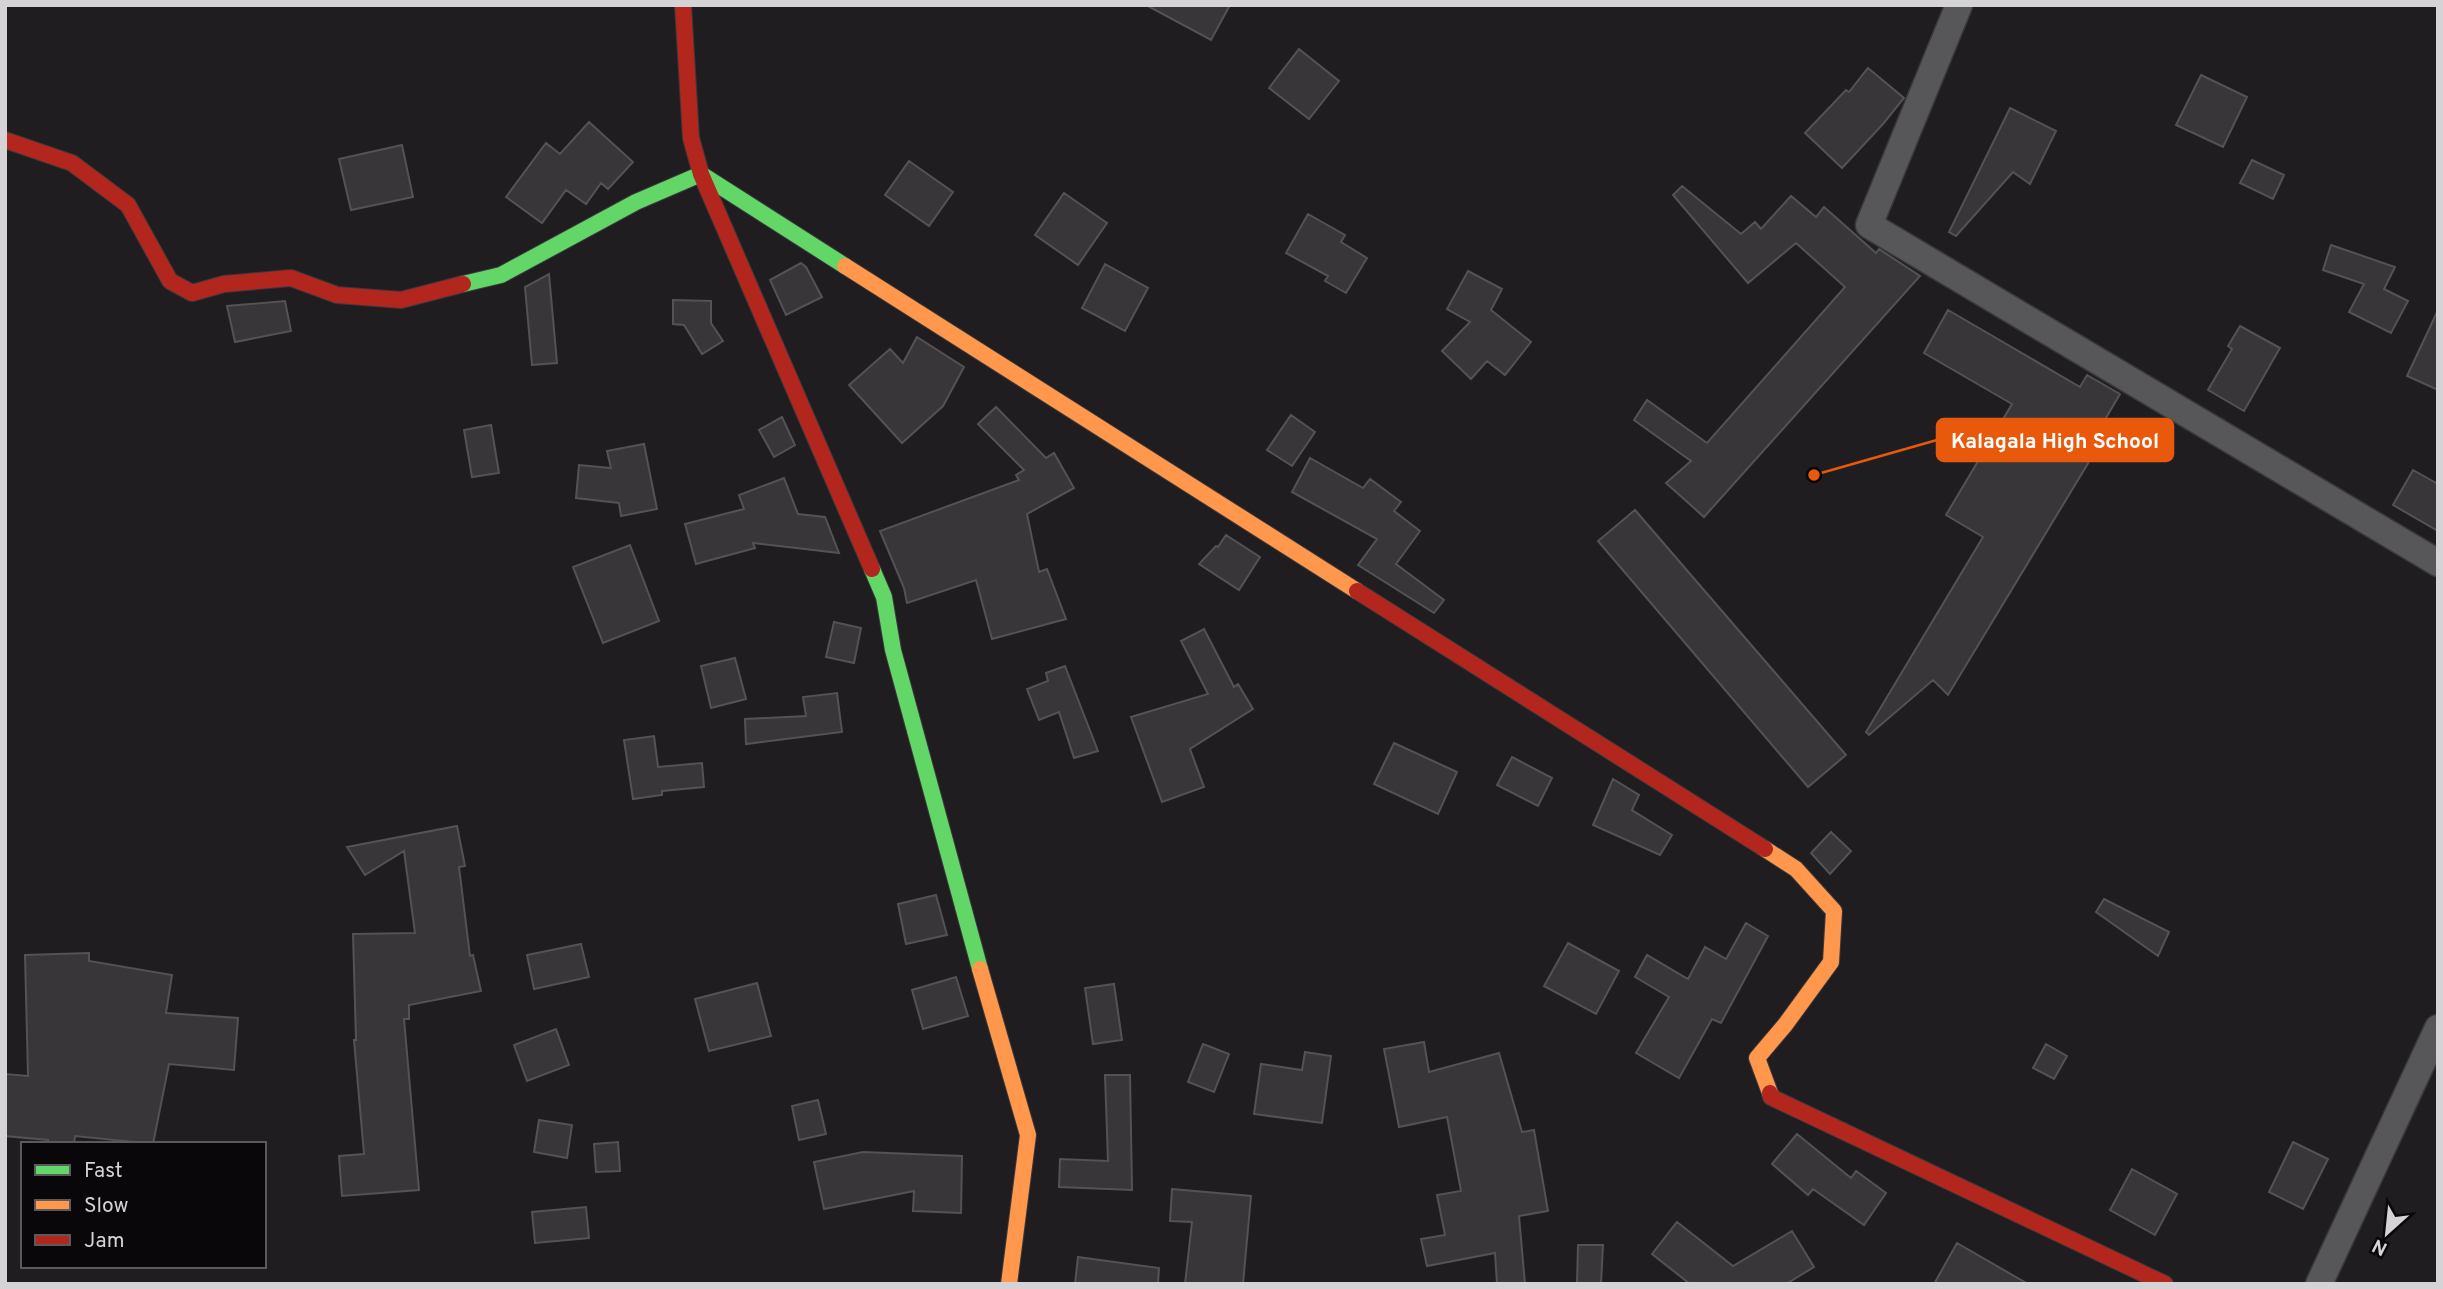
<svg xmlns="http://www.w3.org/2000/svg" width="2443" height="1289" font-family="Overpass,sans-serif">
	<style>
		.building { fill: #383638; stroke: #535254; stroke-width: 2 }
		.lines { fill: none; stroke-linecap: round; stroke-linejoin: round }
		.street-casing { stroke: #3a383b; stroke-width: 29 }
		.fast-casing { stroke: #3a383b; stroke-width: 18 }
		.slow-casing { stroke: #3a383b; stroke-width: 18 }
		.jam-casing { stroke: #3a383b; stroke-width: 18 }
		.street { stroke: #575658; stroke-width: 26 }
		.fast { stroke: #63d668; stroke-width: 16 }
		.slow { stroke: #ff974d; stroke-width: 16 }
		.jam { stroke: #b3261e; stroke-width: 16 }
		.leader { fill: none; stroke: #e8590c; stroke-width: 2.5 }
		.callout-dot { fill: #e8590c; stroke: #090709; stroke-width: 2.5 }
		.callout { fill: #e8590c; stroke: #e8590c; stroke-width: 2.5 }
		.callout-label { font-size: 21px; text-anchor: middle; font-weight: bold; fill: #fff }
	</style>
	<rect width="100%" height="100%" fill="#1f1d20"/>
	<path class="building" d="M1146 5H1230L1211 40Z
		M1299 49 1339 81 1309 119 1269 88Z
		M1868 68 1904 98 1883 124 1842 168 1805 133 1846 90 1849 92Z
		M2201 75 2247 97 2223 147 2176 125Z
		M2010 108 2056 131 2030 184 2013 172 1956 236 1949 232Z
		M589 122 633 162 608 189 601 183 586 204 566 190 542 223 506 197 546 143 560 154Z
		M402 145 413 197 351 210 339 159Z
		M2252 160 2284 175 2273 199 2240 183Z
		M909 161 953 192 929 226 885 195Z
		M1682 186 1741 234 1755 222 1761 229 1791 196 1816 217 1824 207 1876 253 1879 249 1920 276 1704 517 1666 483 1691 461 1634 420 1647 400 1707 443 1845 287 1796 243 1748 283 1673 195Z
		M1064 193 1107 223 1078 265 1035 235Z
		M1308 214 1345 235 1341 242 1367 258 1346 293 1325 281 1328 276 1286 253Z
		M2331 245 2395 267 2384 289 2408 301 2391 333 2349 312 2364 284 2323 270Z
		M801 263 806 267 822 297 786 315 770 280Z
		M1105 264 1148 288 1125 331 1082 308Z
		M1468 271 1502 289 1491 310 1531 342 1505 375 1487 361 1471 379 1442 351 1470 322 1447 309Z
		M549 274 557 363 532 365 525 287Z
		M673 300 711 301V323L723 341 702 354 684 325 673 324Z
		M285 301 291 331 235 342 227 306Z
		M1948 310 2080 387 2087 375 2120 394 2103 423 2110 427 1948 695 1933 680 1869 735 1866 732 1983 537 1946 515 2012 404 1924 353Z
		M2438 310V390L2407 376Z
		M2240 326 2280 348 2244 411 2208 390 2232 349 2228 346Z
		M917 337 964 367 943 406 902 443 849 385 890 349 903 363Z
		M996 407 1046 458 1054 453 1074 488 1027 514 1039 572 1047 569 1066 619 992 639 976 580 907 603 904 588 880 531 1019 480 1016 475 1024 470 978 424Z
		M1291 415 1315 432 1292 466 1267 450Z
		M782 417 795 445 774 457 759 430Z
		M491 425 499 473 472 477 464 430Z
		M644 444 657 509 621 516 619 503 576 498 579 465 611 468 607 451Z
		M1310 458 1363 488 1370 479 1401 502 1394 511 1420 531 1396 564 1444 600 1434 613 1358 565 1377 539 1292 492Z
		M2413 470 2438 484V531L2393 505Z
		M784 478 798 514 825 517 839 553 753 543 755 548 696 564 685 524 744 509 739 495Z
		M1635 510 1846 755 1808 787 1598 541Z
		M1226 535 1260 557 1239 590 1199 564 1216 546 1218 547Z
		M630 545 659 621 603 643 573 567Z
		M834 622 861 628 854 663 826 657Z
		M1204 629 1234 687 1238 684 1253 709 1190 749 1204 787 1162 802 1131 717 1208 694 1181 641Z
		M735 658 746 699 711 708 701 666Z
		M1065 666 1098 751 1074 758 1059 712 1039 720 1027 689 1048 681 1046 673Z
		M837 693 842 732 746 744 745 719 806 716 803 697Z
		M654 736 658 767 702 763 704 787 662 791V795L633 799 624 740Z
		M1394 743 1457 772 1438 814 1374 784Z
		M1512 757 1552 778 1538 806 1497 785Z
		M1613 779 1639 795 1632 810 1672 835 1660 855 1593 825Z
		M457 826 465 866 459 867 470 956 473 955 481 991 409 1005V1019H404L419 1190 342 1196 339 1156 364 1154 354 1040H356L353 934 415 933 404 851 365 875 347 847Z
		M1831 832 1851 851 1830 874 1811 853Z
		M936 895 947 935 906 944 898 904Z
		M2104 899 2169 932 2158 956 2096 912Z
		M1746 923 1768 936 1721 1023 1712 1019 1679 1078 1636 1053 1669 997 1635 977 1647 955 1688 979 1705 947 1726 959Z
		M1568 943 1619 971 1596 1014 1544 986Z
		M581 944 589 977 534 989 527 955Z
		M89 953V961L172 975 166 1013 238 1018 234 1070 169 1064 153 1144 75 1136 74 1144H48V1140L5 1136V1074L28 1076 25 955Z
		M956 977 968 1016 923 1029 912 990Z
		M757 983 771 1036 709 1051 695 999Z
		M1114 984 1122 1040 1093 1044 1085 988Z
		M556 1029 569 1065 527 1081 514 1045Z
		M1424 1042 1429 1072 1499 1053 1522 1132 1534 1130 1548 1211 1519 1216 1525 1284H1497L1495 1253 1427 1266 1421 1239 1445 1235 1437 1195 1461 1191 1447 1117 1399 1127 1384 1049Z
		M1203 1044 1229 1054 1214 1092 1188 1082Z
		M2046 1044 2067 1056 2054 1079 2033 1068Z
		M1305 1052 1331 1056 1322 1123 1254 1114 1261 1064 1302 1070Z
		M1105 1075H1130L1132 1190 1059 1187 1060 1159 1108 1161Z
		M818 1100 826 1134 799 1140 792 1106Z
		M539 1120 572 1125 567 1158 534 1152Z
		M1797 1134 1851 1178 1856 1171 1886 1193 1864 1225 1813 1189 1808 1195 1772 1164Z
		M618 1142 620 1171 596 1172 594 1144Z
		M2293 1142 2328 1159 2303 1209 2269 1192Z
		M863 1152 962 1156 961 1213 913 1211 914 1191 824 1209 814 1162Z
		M2132 1169 2177 1194 2155 1235 2110 1210Z
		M1172 1189 1251 1196 1243 1284H1185L1192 1222 1170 1221Z
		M586 1207 589 1238 535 1243 532 1212Z
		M1677 1222 1733 1266 1792 1231 1814 1267 1786 1284H1690L1652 1254Z
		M1957 1243 2028 1284H1934Z
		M1578 1245H1603L1601 1284H1577Z
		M1078 1257 1159 1268 1158 1284H1075Z"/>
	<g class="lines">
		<g class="street-casing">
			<path id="street" d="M1959 5 1869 225 2438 563
				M2319 1284 2438 1028"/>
		</g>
		<g class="fast-casing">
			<path id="fast" d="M463 284 501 275 636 202 701 174 845 266
				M872 569 884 597 893 650 980 969"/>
		</g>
		<g class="slow-casing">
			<path id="slow" d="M845 266 1357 591
				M1765 849 1796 869 1834 911 1831 962 1785 1025 1757 1058 1770 1093
				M980 969 1028 1135 1009 1284"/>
		</g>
		<g class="jam-casing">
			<path id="jam" d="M683 5 691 138 701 174 872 569
				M5 140 72 163 128 205 170 281 192 293 224 284 291 278 337 295 401 300 463 284
				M1357 591 1765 849
				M1770 1093 1771 1097 2165 1284"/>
		</g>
		<use href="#street" class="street"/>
		<use href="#fast" class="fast"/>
		<use href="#slow" class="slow"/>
		<use href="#jam" class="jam"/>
	</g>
	<path class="leader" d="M1814 475L1937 440"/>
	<circle class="callout-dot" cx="1814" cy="475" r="7"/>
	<rect class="callout" x="1937" y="419" width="236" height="42" rx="7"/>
	<g class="callout-label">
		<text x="2055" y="448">Kalagala High School</text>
	</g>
	<rect width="2443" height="1289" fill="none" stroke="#d6d3d7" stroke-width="14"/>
	<rect x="21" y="1142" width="245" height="126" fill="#090709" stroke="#5b595b" stroke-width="2"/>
	<rect x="35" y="1165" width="35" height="10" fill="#63d668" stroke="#5b595b" stroke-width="2"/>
	<text x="84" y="1177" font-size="21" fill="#d6d3d7">Fast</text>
	<rect x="35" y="1200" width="35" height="10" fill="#ff974d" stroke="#5b595b" stroke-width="2"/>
	<text x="84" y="1212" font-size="21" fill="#d6d3d7">Slow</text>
	<rect x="35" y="1235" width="35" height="10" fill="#b3261e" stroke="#5b595b" stroke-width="2"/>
	<text x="84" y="1247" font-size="21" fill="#d6d3d7">Jam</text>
	<g transform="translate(2387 1233) rotate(207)" stroke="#090709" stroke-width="5" paint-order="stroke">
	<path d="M0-5L12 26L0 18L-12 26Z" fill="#d6d3d7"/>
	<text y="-10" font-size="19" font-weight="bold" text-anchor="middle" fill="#d6d3d7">N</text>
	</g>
</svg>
